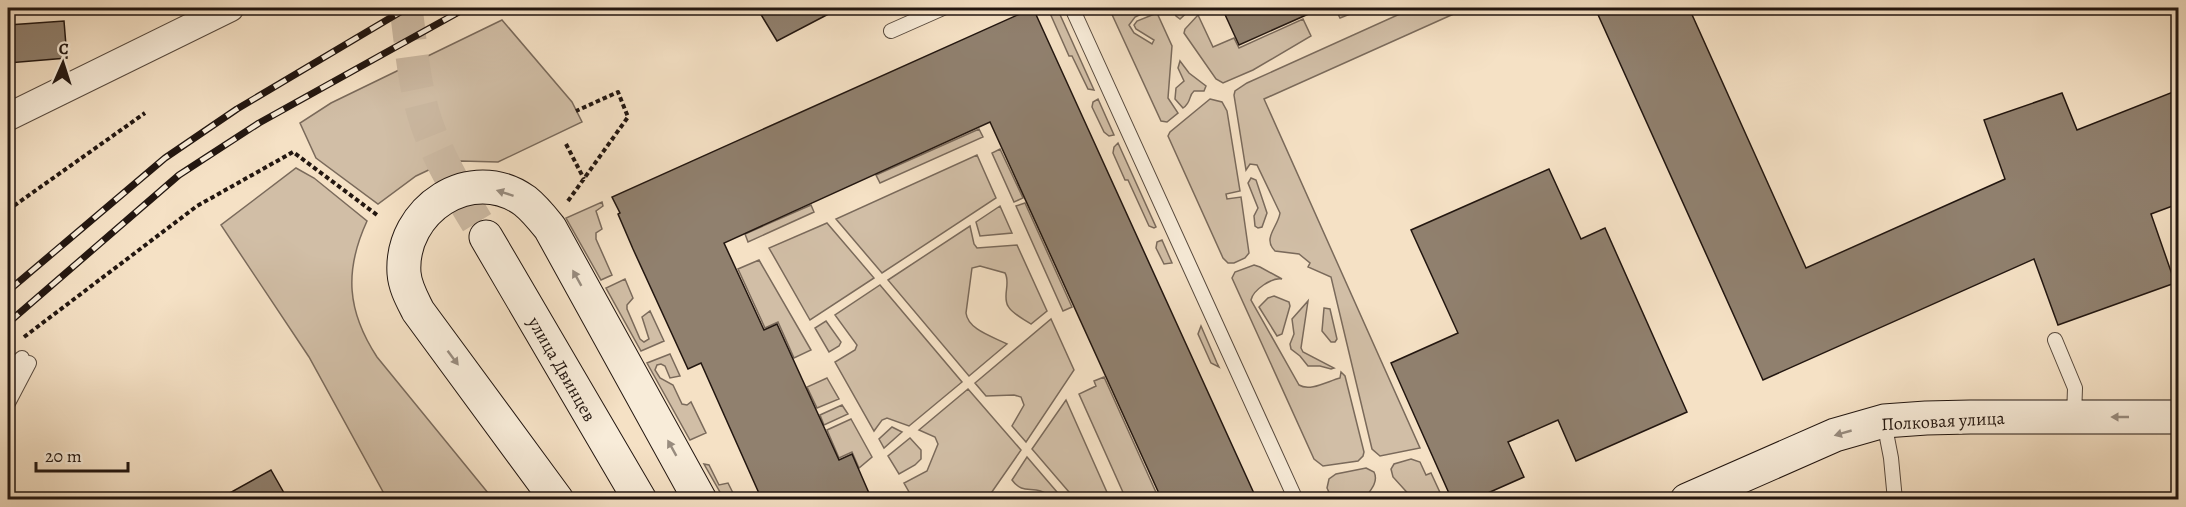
<svg xmlns="http://www.w3.org/2000/svg" width="2186" height="507" font-family="Alegreya,serif">
	<style>
		.green { fill: #d1bea6; stroke: #7a6a5b; stroke-width: 1.5 }
		.building { fill: #90806e; stroke: #221610; stroke-width: 1.5 }
		.lines { fill: none; stroke-linecap: round; stroke-linejoin: round }
		.secondary-tunnel { stroke: #cbb8a1; stroke-width: 33; stroke-dasharray: 33 16; stroke-linecap: butt }
		.lane-casing { stroke: #57493d; stroke-width: 16 }
		.street-casing { stroke: #57493d; stroke-width: 29 }
		.secondary-casing { stroke: #221610; stroke-width: 35 }
		.path { stroke: #221610; stroke-width: 4; stroke-dasharray: 4.5 3; stroke-linecap: butt }
		.lane { stroke: #f8ecd9; stroke-width: 14 }
		.street { stroke: #f8ecd9; stroke-width: 27 }
		.secondary { stroke: #f8ecd9; stroke-width: 33 }
		.rail-casing { stroke: #221610; stroke-width: 7 }
		.rail { stroke: #f8ecd9; stroke-width: 4.5; stroke-dasharray: 14; stroke-linecap: butt }
		.oneway { fill: #988c7f }
		.labels { text-anchor: middle; dominant-baseline: central; stroke-width: 6; stroke-linejoin: round; paint-order: stroke }
		.street-label { font-size: 18px; fill: #221610; stroke: #f8ecd9 }
	</style>
	<rect width="100%" height="100%" fill="#f5e1c5"/>
	<filter id="stains"><feTurbulence type="fractalNoise" baseFrequency=".00333" numOctaves="4"/><feColorMatrix values="0 0 0 0 .2 0 0 0 0 .09 0 0 0 0 .02 0 0 0 .5 -.17"/></filter>
	<radialGradient id="worn" r=".72"><stop offset=".6" stop-color="#630" stop-opacity="0"/><stop offset="1" stop-color="#630" stop-opacity=".3"/></radialGradient>
	<path class="green" d="M1050 8H1057L1094 90 1088 89 1072 56H1069L1049 11Z
		M1109 8H1154L1135 17 1129 25 1134 33 1152 44 1154 40 1136 29 1134 25 1137 21 1157 13 1172 46 1168 98 1178 113 1167 122 1161 121Z
		M1172 8H1192L1180 19 1176 16Z
		M1335 8H1365L1340 18Z
		M1413 8H1467L1264 99 1420 448 1380 456 1372 449 1331 277 1308 267 1310 263 1299 254 1275 251C1262 238 1278 227 1280 213L1257 165 1250 164 1246 170 1234 95 1235 91 1247 83Z
		M1198 15 1213 47 1234 38 1239 48 1303 19 1311 36 1253 70 1223 83 1216 79 1184 33 1185 29Z
		M502 20 572 102 582 122 498 162 461 161 437 166 416 176 378 204 316 158 300 123 331 103Z
		M1180 61 1189 73 1206 86 1204 91H1194C1188 96 1192 102 1183 108L1175 99 1176 88 1184 81 1178 68Z
		M1098 99 1114 135 1109 136 1104 132 1092 107 1093 102Z
		M1210 99 1222 102 1227 111 1240 191 1226 194 1227 199 1241 197 1249 253 1245 258 1234 263H1228L1223 258 1168 136 1170 132Z
		M979 129 983 137 880 183 876 175Z
		M1118 143 1156 227 1154 228 1149 226 1128 180H1125L1113 153 1114 147Z
		M1000 149 1023 198 1014 202 992 153Z
		M977 155 996 198 882 273 836 219Z
		M296 168 314 178 367 221C344 271 347 311 377 357L493 499H387L309 357 221 225Z
		M1251 178 1256 180 1267 213 1262 227 1258 228 1255 226 1254 216 1258 208 1248 183Z
		M602 202 603 206 596 211 602 229 596 233V239L612 275 601 280 566 218Z
		M1025 203 1072 307 1063 311 1016 206Z
		M811 205 814 212 748 242 745 234Z
		M1000 206 1012 233 980 236 976 222Z
		M827 223 874 278 810 320 769 248Z
		M970 226 974 244 977 248 1017 245 1047 311 1031 324C1024 319 1012 314 1008 306 1002 296 1011 283 1005 273L980 266 972 268 966 313C968 330 994 337 1007 344L969 376 888 280Z
		M1162 240 1172 263 1164 264 1156 248 1157 242Z
		M759 260 811 350 794 358 778 322 765 328 738 269Z
		M1254 265 1260 267 1282 279C1272 277 1253 290 1251 300L1299 385C1310 392 1328 381 1340 378L1341 372 1345 376 1364 452 1363 456 1358 461 1323 466 1314 459 1232 278 1235 272Z
		M625 279 633 298 627 305V309L640 339 644 342 649 339 642 317 650 311 664 341 641 351 606 288Z
		M880 285 962 382 909 426 887 418 882 420 874 431 835 362 855 350 857 345 835 315Z
		M1274 296 1289 302 1290 306 1282 334 1277 336 1259 307 1268 298Z
		M1308 301 1301 348 1303 352 1334 368 1331 369 1320 366H1308L1300 356 1291 349 1290 344 1294 334 1292 319Z
		M1324 308 1330 309 1337 339 1335 342H1331L1322 331Z
		M1051 319 1074 370 1026 442 1012 426 1024 405 1021 397 1014 395 986 396 975 383Z
		M826 321 841 342 839 346 829 352 815 328Z
		M1201 326 1217 363 1219 367 1211 363 1198 334Z
		M670 354 680 376 670 378 665 366 661 364 657 365 655 370 660 378 673 385 682 404 687 405 691 402 706 433 690 440 647 363Z
		M1104 377 1159 499H1126L1079 394 1096 386 1094 381Z
		M827 378 839 399 817 408 807 387Z
		M968 389 1021 450 987 499H913L904 483 927 471 938 444 935 437 919 430Z
		M1066 400 1110 499H1111H1075L1032 449Z
		M842 405 848 414 824 425 820 415Z
		M851 419 872 457 859 468 852 452 839 458 827 430Z
		M892 427 902 432 884 448 879 439Z
		M910 438 921 450V459L915 465 899 474 888 456Z
		M1027 457 1063 499H1052C1035 481 1025 498 1012 480Z
		M1411 459 1420 462 1426 475 1431 473 1443 499H1413L1393 477 1391 469 1394 464Z
		M704 464 709 465 719 485 728 483 736 499H724Z
		M1366 468 1374 472C1379 482 1370 491 1364 499H1332L1327 488 1329 479 1336 474Z"/>
	<path class="building" d="M757 8H840L777 41Z
		M1033 8 1257 500H1162L990 122 724 243 764 330 777 324 839 460 852 454 872 500H762L701 363 688 369 633 249 618 214 620 213 612 197Z
		M1222 8H1322L1239 45Z
		M1595 8H1689L1806 268 2005 179 1984 120 2062 93 2077 130 2178 90V204L2151 214 2175 283 2058 325 2034 259 1763 380Z
		M64 21 67 58 8 63V25Z
		M1549 169 1581 239 1605 228 1687 412 1576 461 1558 420 1508 442 1524 477 1472 500H1452L1391 363 1458 333 1411 230Z
		M271 470 288 500H217Z"/>
	<g class="lines">
		<path class="secondary-tunnel" d="M406 8C411 45 414 86 426 122 440 163 463 200 486 237"/>
		<g class="lane-casing">
			<path id="lane" d="M1072 8 1296 500
				M891 31 943 8
				M2055 340 2075 388 2074 417
				M8 372 22 358
				M8 403 29 363
				M1884 422 1891 458 1895 500"/>
		</g>
		<g class="street-casing">
			<path id="street" d="M8 117 230 8"/>
		</g>
		<g class="secondary-casing">
			<path id="secondary" d="M486 237 640 500
				M557 500 418 311C412 299 405 287 404 273 400 210 471 162 525 201 535 209 542 218 550 228L700 500
				M1687 500 1835 435 1884 421 1926 418 1970 417H2178"/>
		</g>
		<path class="path" d="M566 144 584 179
			M568 201 628 117 618 92 576 111
			M8 210 145 113
			M24 337 197 206 293 152 377 215"/>
		<use href="#lane" class="lane"/>
		<use href="#street" class="street"/>
		<use href="#secondary" class="secondary"/>
		<g class="rail-casing">
			<path id="rail" d="M8 291 165 158 237 109 407 8
				M8 323 179 175 259 123 466 8"/>
		</g>
		<use href="#rail" class="rail"/>
	</g>
	<defs><path id="oneway-solid" d="M-6-.8H1V-3.2L6.5 0L1 3.2V.8H-6Z" transform="scale(1.5)"/></defs>
	<g class="oneway">
		<use href="#oneway-solid" transform="translate(505 193) rotate(-162)"/>
		<use href="#oneway-solid" transform="translate(577 278) rotate(-119)"/>
		<use href="#oneway-solid" transform="translate(453 358) rotate(53)"/>
		<use href="#oneway-solid" transform="translate(2120 417) rotate(-180)"/>
		<use href="#oneway-solid" transform="translate(1843 433) rotate(164)"/>
		<use href="#oneway-solid" transform="translate(672 448) rotate(-119)"/>
	</g>
	<g class="labels">
		<g class="street-label">
			<text transform="translate(562 369) rotate(60)">улица Двинцев</text>
			<text transform="translate(1943 421) rotate(-3)">Полковая улица</text>
		</g>
	</g>
	<rect width="2186" height="507" fill="none" stroke="#f5e1c5" stroke-width="30"/>
	<rect x="9" y="9" width="2168" height="489" fill="none" stroke="#221610" stroke-width="3"/>
	<rect x="15" y="15" width="2156" height="477" fill="none" stroke="#221610" stroke-width="1.5"/>
	<g transform="translate(63 63) rotate(3)" stroke="#f8ecd9" stroke-width="4.5" paint-order="stroke">
	<path d="M0-4.5L10 22L0 15L-10 22Z" fill="#221610"/>
	<text y="-9" font-size="16" font-weight="bold" text-anchor="middle" fill="#221610">С</text>
	</g>
	<path d="M36 462v9h92v-9" fill="none" stroke="#221610" stroke-width="3"/>
	<text x="45" y="462" font-size="18" fill="#221610" stroke="#f8ecd9" stroke-width="4.5" paint-order="stroke">20 m</text>
	<rect width="100%" height="100%" filter="url(#stains)"/>
	<rect width="100%" height="100%" fill="url(#worn)"/>
</svg>
